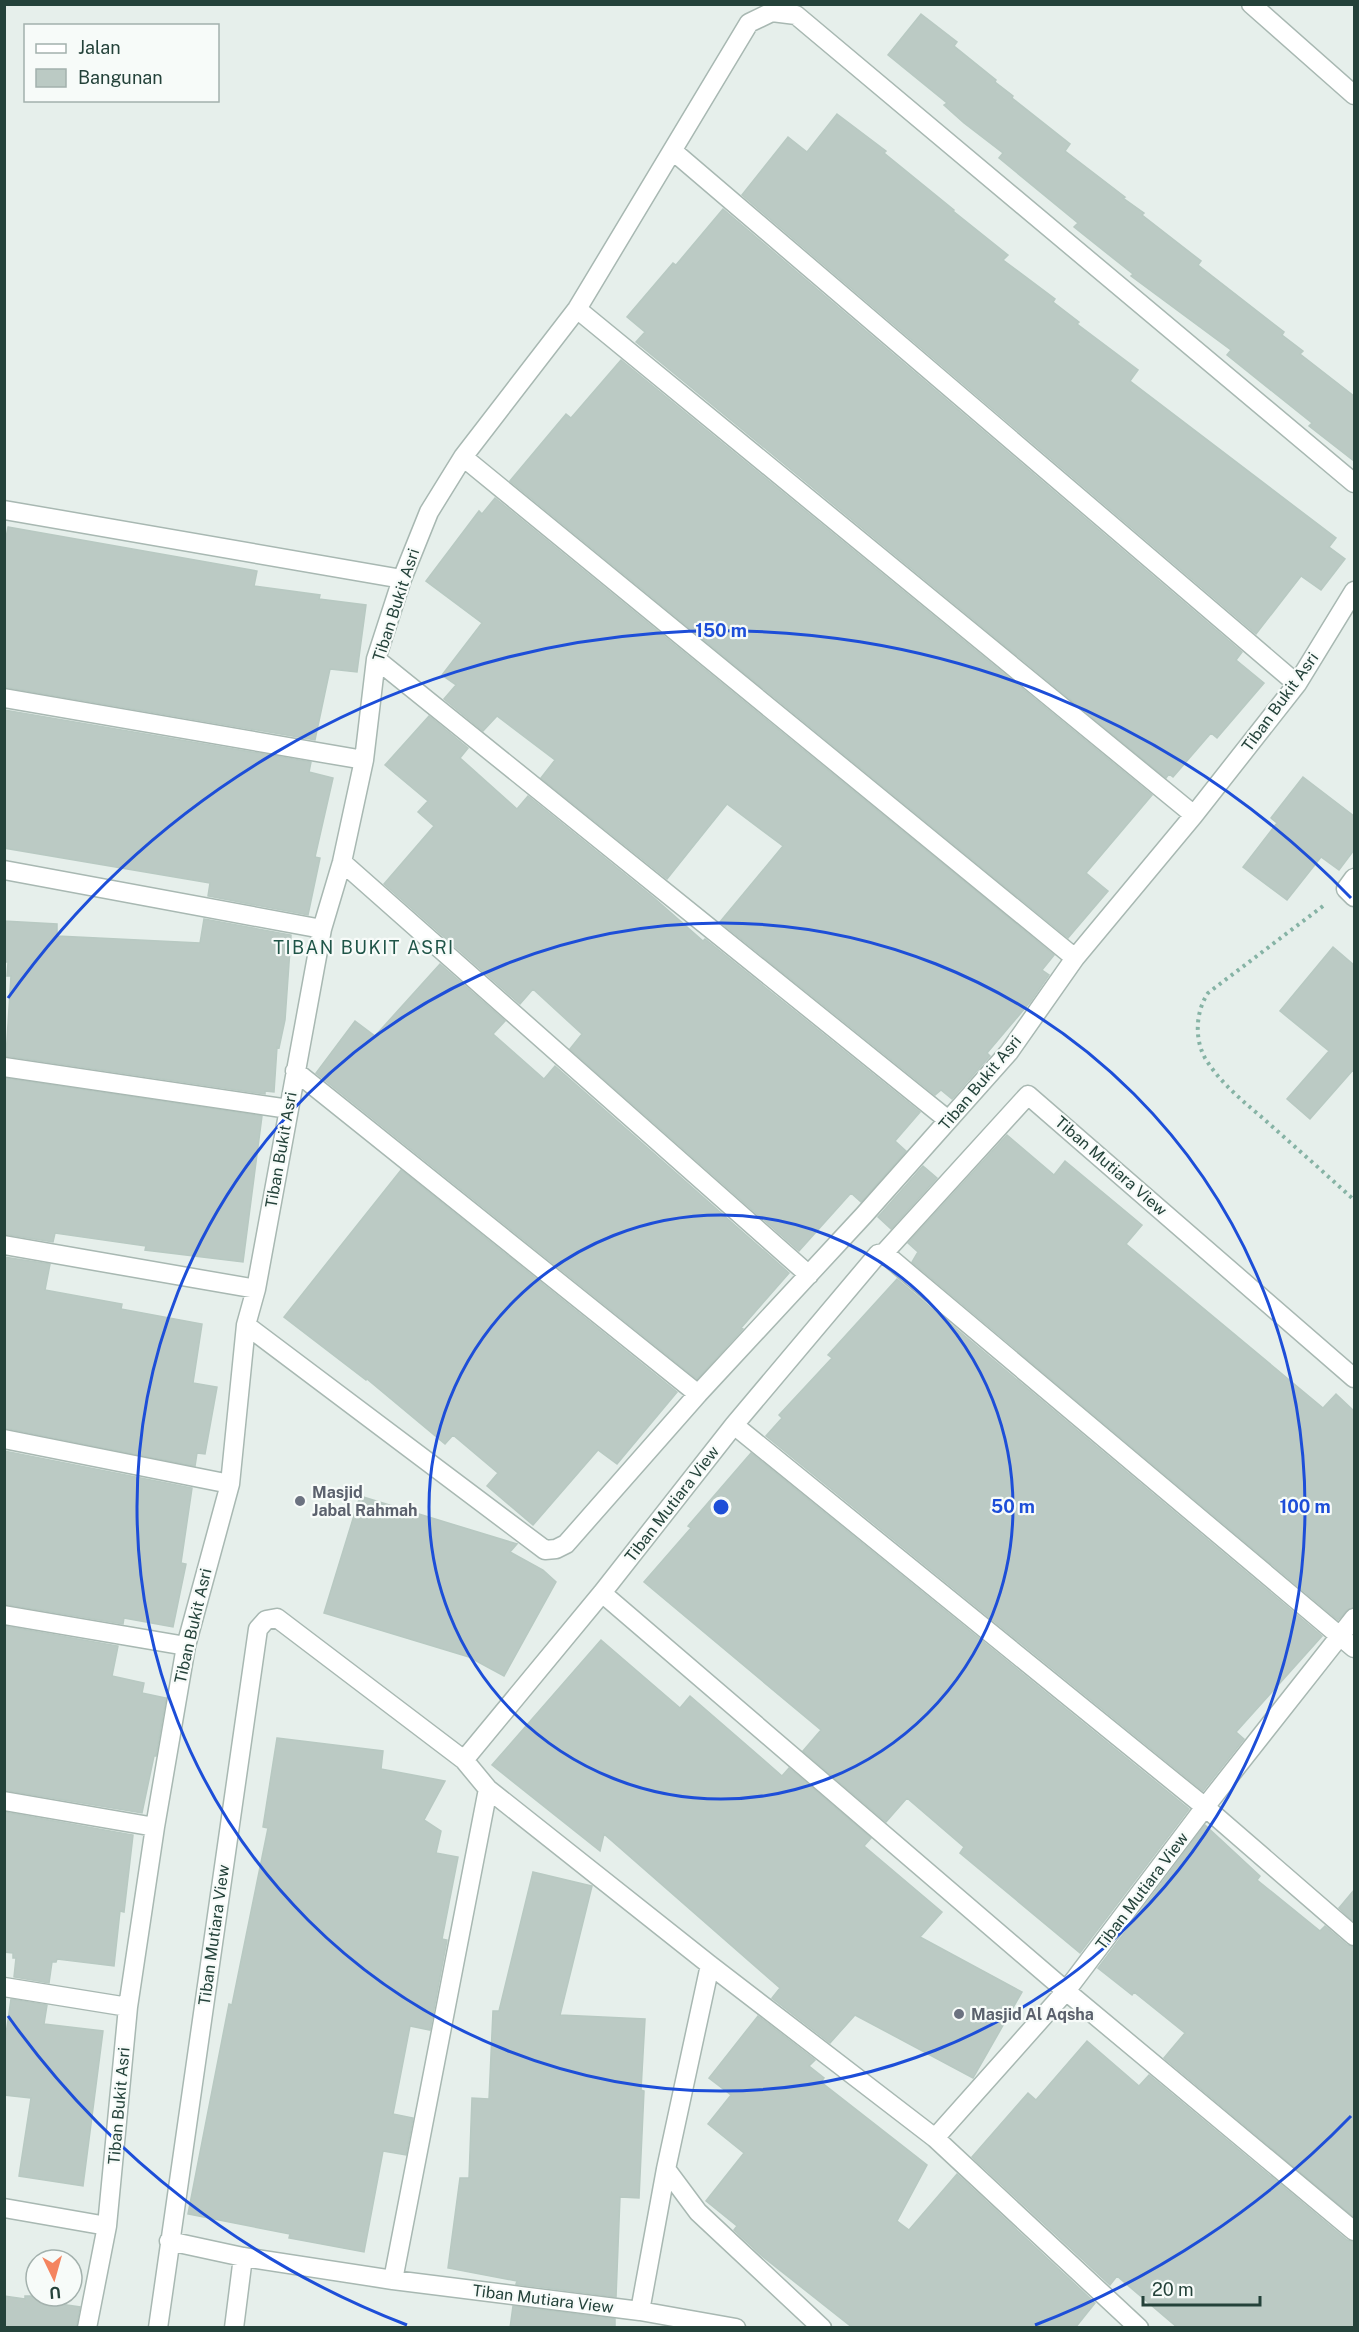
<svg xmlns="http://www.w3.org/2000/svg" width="1359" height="2332" font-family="'Public Sans',sans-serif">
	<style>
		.building { fill: #bbcac4; stroke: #b8c9c2; stroke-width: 1.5 }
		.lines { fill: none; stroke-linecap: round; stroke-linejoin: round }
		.minor-casing { stroke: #a8b8b2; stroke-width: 21 }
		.path { stroke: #86b3a5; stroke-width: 4; stroke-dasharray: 3 4.5; stroke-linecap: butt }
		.minor { stroke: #fff; stroke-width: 18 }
		.ring { fill: none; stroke: #1d4ed8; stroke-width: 3 }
		.worship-dot { fill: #6b7280; stroke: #f7fbf9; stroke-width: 2 }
		.labels { text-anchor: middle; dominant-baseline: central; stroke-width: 4.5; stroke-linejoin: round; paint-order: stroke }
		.street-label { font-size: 16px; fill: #24423a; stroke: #f7fbf9 }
		.worship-label { font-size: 16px; font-weight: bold; fill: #5b616d; stroke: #f7fbf9; text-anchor: start }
		.neighbourhood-label { font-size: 18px; letter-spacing: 1.5px; fill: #1f5548; stroke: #f7fbf9 }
		.centre { fill: #1d4ed8; stroke: #f7fbf9; stroke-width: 3 }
		.ring-label { font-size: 18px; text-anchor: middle; font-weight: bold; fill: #1d4ed8; stroke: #f7fbf9; stroke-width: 4.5; stroke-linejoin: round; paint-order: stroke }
	</style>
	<rect width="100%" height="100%" fill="#e6efeb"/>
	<path class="building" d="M921 14 957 42 954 46 996 80 995 82 1013 96 1012 98 1070 144 1065 151 1125 197 1123 198 1144 213 1142 215 1201 261 1198 265 1284 332 1282 335 1303 351 1300 354 1354 396V461L1309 426 1312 423 1227 355 1231 350 1131 276 1133 274 1074 227 1078 223 999 158 1003 153 964 123 944 105 947 103 888 55Z
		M837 114 886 151 884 153 954 210 953 211 1008 255 1003 260 1055 299 1053 302 1079 322 1077 324 1138 370 1130 381 1336 538 1329 547 1345 559 1321 590 1301 576 1256 634 742 195 788 137 807 152Z
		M723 209 1242 652 1236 660 1264 683 1217 738 1211 733 1173 777 1169 774 1166 778 636 342 645 332 627 317 673 263 676 265Z
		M621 360 1152 795 1086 873 1108 891 1068 938 510 481 566 414 571 418Z
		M495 498 1054 955 1042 970 1049 975 1031 1001 987 1053 990 1056 952 1099 941 1090 935 1095 720 922 783 846 727 804 667 879 541 778 555 760 497 716 483 731 444 699 456 685 442 675 482 623 426 581 479 511 482 514Z
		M8 527 257 571 254 586 320 595 319 599 366 605 357 672 330 669 315 740 4 687V548Z
		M4 710 311 762 309 772 333 778 315 857 320 858 308 915 208 896 210 883 4 848Z
		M429 716 468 748 460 758 517 809 528 796 653 897 703 941 705 939 920 1112 895 1141 906 1151 861 1202 851 1193 799 1251 570 1049 582 1034 533 989 520 1004 384 884 434 826 418 812 428 801 385 765Z
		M1303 777 1354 816V850L1339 870 1321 857 1287 900 1243 867 1277 823 1271 818Z
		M204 919 291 935 285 1020 279 1048 277 1047 274 1092 265 1091V1094L6 1056 11 976H7L8 962H4V921L57 924V936L200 943Z
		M1333 947 1354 965V1071L1353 1070 1310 1119 1287 1099 1329 1051 1280 1011Z
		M440 964 505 1021 493 1034 544 1079 555 1066 789 1273 741 1328 743 1329 697 1379 316 1073 355 1021 375 1036Z
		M4 1078 262 1116 243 1262 145 1250 146 1246 55 1233 53 1242 4 1234Z
		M1007 1135 1054 1175 1065 1161 1142 1225 1126 1244 1323 1408 1336 1394 1354 1411V1607L1346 1611 1338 1620 912 1262 918 1252 908 1243Z
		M923 1166 937 1178 891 1229 878 1217Z
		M401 1170 677 1392 617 1464 598 1450 533 1525 487 1486 498 1473 453 1435 445 1444 367 1379 366 1380 284 1317Z
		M4 1257 50 1264 45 1290 122 1304 121 1309 202 1324 193 1383 217 1387 205 1454 197 1453 195 1466 4 1428Z
		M897 1279 1322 1636 1236 1732 1244 1739 1203 1791 766 1436 782 1418 779 1415 832 1358 828 1355Z
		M4 1451 192 1488 181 1563 186 1564 173 1627 124 1618 123 1624 4 1604Z
		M751 1453 1189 1809 1080 1953 960 1853 964 1847 907 1798 886 1822 803 1751 821 1730 644 1582 691 1528 688 1526Z
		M360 1496 517 1544 510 1552 543 1570 556 1582 504 1676 469 1657 324 1613Z
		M4 1626 118 1646 112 1676 144 1683 142 1693 166 1698 156 1756H154L142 1813 4 1790Z
		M601 1640 680 1708 690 1696 782 1776 789 1768 871 1838 864 1846 942 1912 920 1937 1022 1992 973 2078 855 2015 830 2043 772 1998 780 1988 604 1834 600 1851 492 1765Z
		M277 1738 383 1751 381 1769 445 1781 424 1820 441 1831 436 1853 458 1857 442 1939 447 1940 430 2030 410 2026 393 2114 413 2118 406 2155 383 2151 364 2252 289 2238 290 2234 188 2214 229 2004 232 2005 268 1828 263 1827Z
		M4 1812 133 1835 124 1912 120 1911 114 1966 57 1959 56 1962H52L49 1983 14 1977 16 1958H13V1953L4 1952Z
		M1205 1825 1260 1876 1257 1880 1320 1931 1325 1926 1347 1945 1354 1947V2217L1164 2058 1185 2033 1134 1992 1132 1995 1098 1968Z
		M533 1872 592 1886 560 2015 645 2019 641 2090 644 2091 639 2198 620 2197 616 2297 516 2284 517 2281 448 2268 460 2178H469L472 2098 489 2099 493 2011H499Z
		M1354 1890V1922L1339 1908Z
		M11 1999 47 2005 44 2024 103 2031 83 2186 19 2176 31 2098 4 2095V2048Z
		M758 2016 815 2060 809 2066 824 2078 821 2082 927 2165 897 2221 909 2230 957 2174 1095 2303 1075 2328H853L762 2256 734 2230 737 2226 706 2201 744 2153 708 2124 731 2095 709 2078Z
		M1087 2041 1139 2086 1149 2075 1347 2240 1354 2242V2328H1178L1117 2276 1110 2285 972 2157 1028 2093 1036 2100Z
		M4 2296 25 2299V2296H61L60 2304 80 2307 76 2328H4Z
		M513 2306 615 2319V2328H510Z"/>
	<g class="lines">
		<g class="minor-casing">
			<path id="minor" d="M1251 4 1354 95
				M673 151 1297 684
				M577 309 1194 815
				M463 457 1075 958
				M4 510 402 579
				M376 659 948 1120
				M4 698 364 760
				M342 862 809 1275
				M4 870 322 929
				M1354 878 1346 889 1354 897
				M4 1067 289 1109
				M295 1071 698 1394
				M4 1245 256 1289
				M884 1253 1028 1095 1354 1378
				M246 1325 545 1550 556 1549 566 1544 698 1394 864 1215 1009 1052 1075 958 1194 815 1297 684 1354 591
				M734 1425 1205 1807 1354 1936
				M4 1439 230 1484
				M602 1593 1066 1991 1354 2231
				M4 1615 186 1646
				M464 1760 602 1593 734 1425 878 1254 884 1253 1354 1648
				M4 1801 155 1827
				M710 1965 666 2169 698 2212 822 2328
				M4 1987 128 2007
				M935 2138 1066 1991 1205 1807 1354 1618
				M4 2208 107 2226
				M169 2241 243 2257 393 2280 640 2311 736 2328
				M393 2280 488 1789
				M640 2311 666 2169
				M87 2328 107 2226 128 2007 155 1827 186 1646 230 1484 246 1325 256 1289 322 929 342 862 364 760 376 659 402 579 429 512 463 457 577 309 749 23 772 12 796 15 1354 483
				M158 2328 258 1629 266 1620 277 1618 464 1760 488 1789 710 1965 935 2138 1139 2328
				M234 2328 243 2257"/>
		</g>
		<path class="path" d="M1323 906 1208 993C1196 1011 1194 1038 1205 1058 1220 1083 1244 1102 1265 1120 1295 1147 1325 1173 1354 1200"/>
		<use href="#minor" class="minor"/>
	</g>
	<g class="ring">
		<circle cx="721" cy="1507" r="292"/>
		<circle cx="721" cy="1507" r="584"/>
		<path d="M1351 2116A876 876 0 0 1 1035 2325M407 2325A876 876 0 0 1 8 2016M8 998A876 876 0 0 1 1351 898"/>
	</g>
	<g class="worship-dot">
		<circle cx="300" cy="1501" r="6"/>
		<circle cx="959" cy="2014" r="6"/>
	</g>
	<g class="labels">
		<g class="street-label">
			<text transform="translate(396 605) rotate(-72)">Tiban Bukit Asri</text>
			<text transform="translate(1280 702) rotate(-54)">Tiban Bukit Asri</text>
			<text transform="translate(980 1083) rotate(-50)">Tiban Bukit Asri</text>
			<text transform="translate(281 1150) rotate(-80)">Tiban Bukit Asri</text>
			<text transform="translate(1111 1166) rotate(41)">Tiban Mutiara View</text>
			<text transform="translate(672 1504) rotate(-52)">Tiban Mutiara View</text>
			<text transform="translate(193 1626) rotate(-77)">Tiban Bukit Asri</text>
			<text transform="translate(1142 1891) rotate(-53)">Tiban Mutiara View</text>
			<text transform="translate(214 1935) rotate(-82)">Tiban Mutiara View</text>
			<text transform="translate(119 2106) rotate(-85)">Tiban Bukit Asri</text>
			<text transform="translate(543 2299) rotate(7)">Tiban Mutiara View</text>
		</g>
		<g class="worship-label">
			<text x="312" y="1492">Masjid<tspan x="312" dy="18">Jabal Rahmah</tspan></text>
			<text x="971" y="2014">Masjid Al Aqsha</text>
		</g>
		<g class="neighbourhood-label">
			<text x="364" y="947">TIBAN BUKIT ASRI</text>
		</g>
	</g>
	<circle cx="721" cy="1507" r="9" class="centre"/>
	<g class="ring-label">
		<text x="721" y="637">150 m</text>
		<text x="1013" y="1513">50 m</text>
		<text x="1305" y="1513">100 m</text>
	</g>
	<rect width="1359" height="2332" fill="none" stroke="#24423a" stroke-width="12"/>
	<rect x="24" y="24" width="195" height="78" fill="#f7fbf9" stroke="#a3b1ad" stroke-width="1.5"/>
	<rect x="36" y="44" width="30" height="9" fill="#ffffff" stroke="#a3b1ad" stroke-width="1.5"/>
	<text x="78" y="54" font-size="18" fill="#24423a">Jalan</text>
	<rect x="36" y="69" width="30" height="18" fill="#bbcac4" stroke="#a3b1ad" stroke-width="1.5"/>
	<text x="78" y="84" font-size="18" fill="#24423a">Bangunan</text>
	<g transform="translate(54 2278) rotate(175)"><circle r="28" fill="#f7fbf9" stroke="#a3b1ad" stroke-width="1.5"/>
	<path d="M0-4.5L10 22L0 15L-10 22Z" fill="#f4845f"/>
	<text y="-9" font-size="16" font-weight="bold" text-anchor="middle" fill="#24423a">U</text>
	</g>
	<path d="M1143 2296v9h117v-9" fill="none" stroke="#24423a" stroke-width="3"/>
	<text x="1152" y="2296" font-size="18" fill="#24423a" stroke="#f7fbf9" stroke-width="4.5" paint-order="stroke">20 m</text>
</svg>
